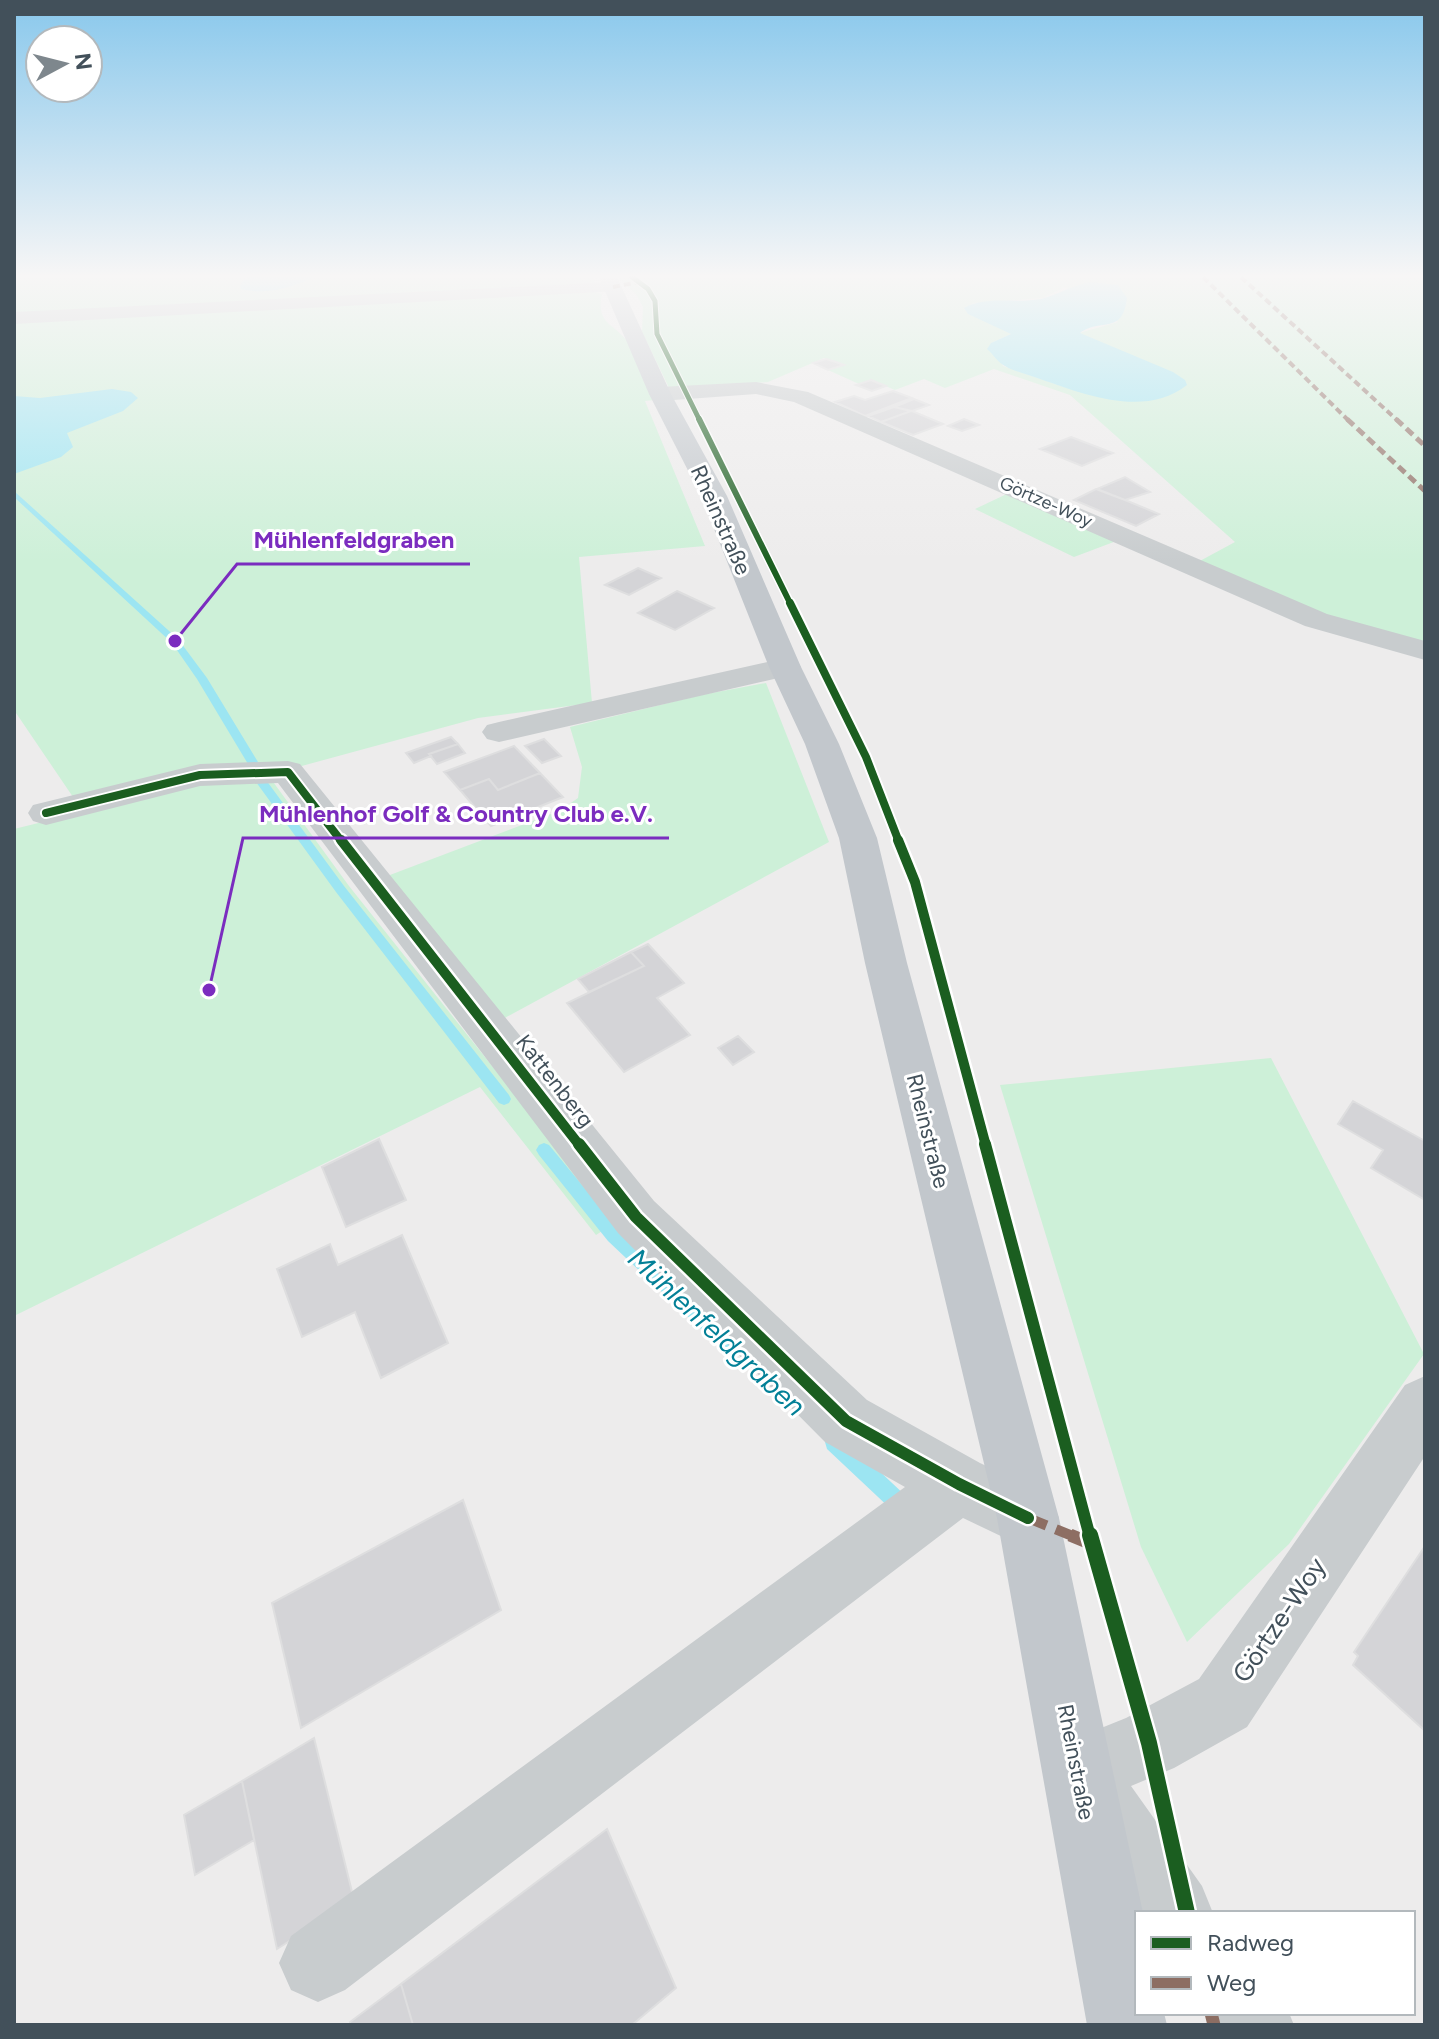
<svg xmlns="http://www.w3.org/2000/svg" width="1439" height="2039" font-family="Figtree,sans-serif">
	<style>
		.green { fill: #cdf0d8; fill-rule: evenodd }
		.water { fill: #9ce5f2 }
		.lines { fill: none; stroke-linecap: round; stroke-linejoin: round }
		.stream { fill: #9ce5f2; fill-rule: evenodd }
		.building { fill: #d4d4d7; stroke: #dededf; stroke-width: 2 }
		.minor { fill: #c8ccce; fill-rule: evenodd }
		.major { fill: #c2c7cc; fill-rule: evenodd }
		.quiet-far3 { stroke: #8d6e63; stroke-width: 4; stroke-dasharray: 7 4; stroke-linecap: butt }
		.quiet-far2 { stroke: #8d6e63; stroke-width: 5; stroke-dasharray: 9 5; stroke-linecap: butt }
		.quiet-far1 { stroke: #8d6e63; stroke-width: 10; stroke-dasharray: 20 10; stroke-linecap: butt }
		.quiet { stroke: #8d6e63; stroke-width: 13; stroke-dasharray: 26 13; stroke-linecap: butt }
		.cycleway-far5-casing { stroke: #fff; stroke-width: 7 }
		.cycleway-far4-casing { stroke: #fff; stroke-width: 9 }
		.cycleway-far3-casing { stroke: #fff; stroke-width: 12 }
		.cycleway-far2-casing { stroke: #fff; stroke-width: 15 }
		.cycleway-far1-casing { stroke: #fff; stroke-width: 17 }
		.cycleway-casing { stroke: #fff; stroke-width: 21 }
		.cycleway-far5 { stroke: #1b5e20; stroke-width: 5 }
		.cycleway-far4 { stroke: #1b5e20; stroke-width: 6 }
		.cycleway-far3 { stroke: #1b5e20; stroke-width: 8 }
		.cycleway-far2 { stroke: #1b5e20; stroke-width: 10 }
		.cycleway-far1 { stroke: #1b5e20; stroke-width: 12 }
		.cycleway { stroke: #1b5e20; stroke-width: 16 }
		.labels { text-anchor: middle; dominant-baseline: central; stroke-width: 6; stroke-linejoin: round; paint-order: stroke }
		.far-street-label { font-size: 18px; fill: #42505a; stroke: #fff }
		.street-label { font-size: 22px; fill: #42505a; stroke: #fff }
		.near-street-label { font-size: 26px; fill: #42505a; stroke: #fff }
		.near-water-label { font-size: 28px; font-style: italic; fill: #038097; stroke: #fff }
		.leader { fill: none; stroke: #7b2cbf; stroke-width: 3 }
		.callout-dot { fill: #7b2cbf; stroke: #fff; stroke-width: 3 }
		.callout-label { font-size: 24px; text-anchor: middle; font-weight: bold; fill: #7b2cbf; stroke: #fff; stroke-width: 6; stroke-linejoin: round; paint-order: stroke }
	</style>
	<rect width="100%" height="100%" fill="#edecec"/>
	<path class="green" d="M14 277H593L595 283 584 287 14 317Z
		M617 277H1425V644L1322 616 1198 562 1235 542 1070 395 994 369 945 388 924 379 895 390 871 380 859 384 828 370 843 365 824 358 768 382 699 387 674 398 642 332 643 307 636 294ZM1065 287 1118 322 1079 333 1092 341 1113 400 1064 387 1003 366 991 343 1011 334 964 309 974 303 1043 298Z
		M586 290 602 294C596 324 612 322 627 341 639 356 646 382 654 400L645 401 705 546 579 557 592 703 478 718 298 767 75 800 14 710V321Z
		M1011 492 1119 540 1074 557 975 509Z
		M766 683 829 842 501 1020 382 878 559 811 578 798 582 767 570 727 701 695Z
		M271 779 349 886 616 1222 596 1235 480 1087 14 1316V829L205 782Z
		M1271 1058 1424 1354 1289 1544 1187 1642 1141 1547 1000 1085Z"/>
	<path class="water" d="M247 277H314C291 288 266 295 241 289L240 285Z
		M1090 282 1118 285 1127 298C1122 336 1102 317 1080 333L1173 372 1185 380 1187 385C1145 418 1086 395 1040 379 1029 375 1015 372 1005 366 998 363 993 354 987 349L991 343 1011 334 968 314 964 308C988 295 1015 304 1041 299 1056 295 1072 286 1090 282Z
		M112 389 131 392 138 398 123 411 67 433 73 447 61 457 14 474V396L40 398Z"/>
	<g class="lines">
		<path class="stream" d="M14 491 178 639 207 678 258 762 256 764H248L197 679 172 643 14 497Z
			M262 778 266 780 344 886 509 1095 511 1099 509 1103 504 1105 499 1103 336 892 256 782Z
			M544 1143 549 1145 620 1231 731 1334 734 1340 731 1346 725 1348 719 1346 608 1241 539 1155 536 1150 539 1145Z
			M834 1433 841 1435 908 1498 911 1505 908 1512 901 1515 894 1512 827 1449 825 1442 827 1435Z"/>
	</g>
	<path class="building" d="M826 359 836 362 844 365 828 370 813 363Z
		M871 380 886 386 872 391 856 385Z
		M893 391 912 398 865 416 835 402 854 396 865 400Z
		M914 399 929 405 912 411 894 407Z
		M894 407 911 411 881 422 868 416Z
		M911 411H912L943 424 913 435 881 422Z
		M964 419 979 425 962 431 948 426Z
		M1071 437 1113 453 1082 466 1040 449Z
		M1125 477 1150 492 1125 500 1097 489Z
		M1096 489 1125 500 1159 514 1136 526 1074 500Z
		M638 568 661 578 629 595 605 585Z
		M677 591 714 608 675 630 638 613Z
		M451 737 458 744 429 754 431 756 414 763 406 753Z
		M544 739 561 756 542 763 525 746Z
		M458 744 465 753 437 764 429 754Z
		M514 746 540 773 498 790 489 779 460 790 444 772Z
		M540 773 563 797 491 826 460 790 489 779 498 790Z
		M648 944 684 983 657 998 690 1035 624 1072 567 1003 644 966 631 952Z
		M631 952 644 966 589 992 578 979Z
		M738 1036 754 1052 733 1065 718 1048Z
		M1353 1101 1425 1141V1200L1371 1168 1383 1150 1338 1124Z
		M379 1139 406 1200 346 1227 322 1167Z
		M402 1235 448 1343 381 1378 355 1312 302 1337 277 1269 330 1244 338 1265Z
		M463 1500 501 1610 301 1728 272 1603Z
		M1425 1546V1731L1353 1665 1358 1656 1354 1652Z
		M314 1738 354 1900 277 1949 242 1781Z
		M242 1781 254 1840 195 1875 184 1815Z
		M607 1829 676 1988 632 2025H413L401 1984Z
		M401 1984 413 2025H351L350 2022Z"/>
	<g class="lines">
		<path class="minor" d="M613 282 622 287 619 291 14 324V312Z
			M756 382 808 392 1327 614 1425 641V660L1305 626 794 402 756 394 660 401 649 394 660 387Z
			M785 658 796 660 801 667 796 674 499 742 487 739 482 732 487 725 499 722Z
			M288 761 300 764 654 1201 867 1400 980 1463 1050 1496 1059 1518 1050 1540 1028 1549 963 1518 345 1990 318 2002 291 1990 279 1963 291 1936 905 1487 825 1442 618 1233 278 783 200 786 46 825 33 821 28 813 33 805 200 764Z
			M1425 1376V1456L1247 1727 1174 1768 1131 1786 1202 1886 1213 1913H1137V1923L1054 1797 1044 1772 1054 1747 1126 1718 1199 1679 1405 1385Z
			M1206 2013H1289L1294 2025H1211Z"/>
		<path class="major" d="M599 277H617L671 394 727 496 801 667 839 744 877 838 907 963 1059 1518 1143 1913H1137V2013H1164L1167 2025H1087L997 1518 865 963 839 838 805 744 769 667 701 496 649 394Z"/>
		<path class="quiet-far3" d="M1203 277 1349 421
			M1241 277 1398 421
			M613 287 638 282"/>
		<path class="quiet-far2" d="M1347 419 1425 491
			M1396 419 1425 446"/>
		<path class="quiet-far1" d="M1028 1518 1075 1537"/>
		<path class="quiet" d="M1070 1535 1092 1544
			M1211 2013 1214 2025"/>
		<g class="cycleway-far5-casing">
			<path id="cycleway-far5" d="M632 277 648 289 655 301 657 334 700 421"/>
		</g>
		<g class="cycleway-far4-casing">
			<path id="cycleway-far4" d="M699 419 791 605"/>
		</g>
		<g class="cycleway-far3-casing">
			<path id="cycleway-far3" d="M790 603 866 757 899 842
				M46 813 200 775 288 772 342 842"/>
		</g>
		<g class="cycleway-far2-casing">
			<path id="cycleway-far2" d="M341 840 580 1146
				M898 840 915 882 986 1146"/>
		</g>
		<g class="cycleway-far1-casing">
			<path id="cycleway-far1" d="M579 1144 636 1217 846 1421 959 1484 1028 1518
				M985 1144 1090 1537"/>
		</g>
		<g class="cycleway-casing">
			<path id="cycleway" d="M1090 1535 1149 1743 1187 1913"/>
		</g>
		<use href="#cycleway-far5" class="cycleway-far5"/>
		<use href="#cycleway-far4" class="cycleway-far4"/>
		<use href="#cycleway-far3" class="cycleway-far3"/>
		<use href="#cycleway-far2" class="cycleway-far2"/>
		<use href="#cycleway-far1" class="cycleway-far1"/>
		<use href="#cycleway" class="cycleway"/>
	</g>
	<linearGradient id="sky" x2="0" y2="1"><stop stop-color="#89c8ec"/><stop offset="0.49" stop-color="#f7f6f6"/><stop offset="1" stop-color="#f7f6f6" stop-opacity="0"/></linearGradient>
	<rect width="1439" height="563" fill="url(#sky)"/>
	<g class="labels">
		<g class="far-street-label">
			<text transform="translate(1046 502) rotate(24)">Görtze-Woy</text>
		</g>
		<g class="street-label">
			<text transform="translate(721 520) rotate(66)">Rheinstraße</text>
			<text transform="translate(555 1081) rotate(52)">Kattenberg</text>
			<text transform="translate(928 1131) rotate(76)">Rheinstraße</text>
			<text transform="translate(1076 1762) rotate(79)">Rheinstraße</text>
		</g>
		<g class="near-street-label">
			<text transform="translate(1279 1620) rotate(-56)">Görtze-Woy</text>
		</g>
		<g class="near-water-label">
			<text transform="translate(717 1332) rotate(43)">Mühlenfeldgraben</text>
		</g>
	</g>
	<path class="leader" d="M175 641L237 564H470M209 990L243 838H669"/>
	<g class="callout-dot">
		<circle cx="175" cy="641" r="8"/>
		<circle cx="209" cy="990" r="8"/>
	</g>
	<g class="callout-label">
		<text x="354" y="548">Mühlenfeldgraben</text>
		<text x="456" y="822">Mühlenhof Golf &amp; Country Club e.V.</text>
	</g>
	<rect width="1439" height="2039" fill="none" stroke="#42505a" stroke-width="32"/>
	<rect x="1135" y="1911" width="280" height="104" fill="#ffffff" stroke="#b3b9bd" stroke-width="2"/>
	<rect x="1151" y="1937" width="40" height="12" fill="#1b5e20" stroke="#b3b9bd" stroke-width="2"/>
	<text x="1207" y="1951" font-size="24" fill="#42505a">Radweg</text>
	<rect x="1151" y="1977" width="40" height="12" fill="#8d6e63" stroke="#b3b9bd" stroke-width="2"/>
	<text x="1207" y="1991" font-size="24" fill="#42505a">Weg</text>
	<g transform="translate(64 64) rotate(83)"><circle r="38" fill="#ffffff" stroke="#b3b9bd" stroke-width="2"/>
	<path d="M0-6L14 30L0 20L-14 30Z" fill="#7e878d"/>
	<text y="-12" font-size="22" font-weight="bold" text-anchor="middle" fill="#42505a">N</text>
	</g>
</svg>
